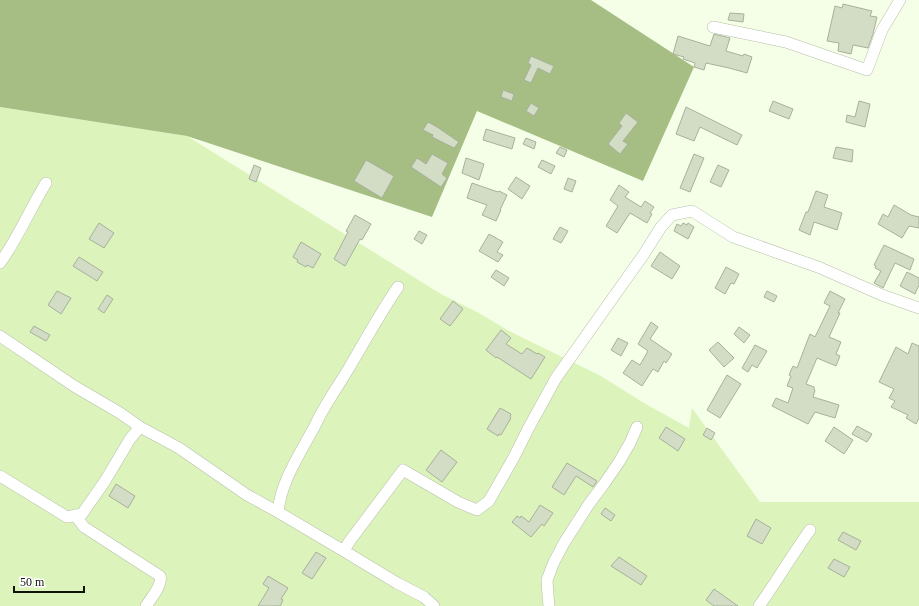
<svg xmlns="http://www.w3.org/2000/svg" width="919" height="606" font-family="Georgia,serif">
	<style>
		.green { fill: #ddf3bc }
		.forest { fill: #a6bd83 }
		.building { fill: #d3ddc6; stroke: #a7b09b }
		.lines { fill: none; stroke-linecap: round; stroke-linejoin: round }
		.street-casing { stroke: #b6bfa9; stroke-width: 12 }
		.street { stroke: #fff; stroke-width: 11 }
	</style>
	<rect width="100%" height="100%" fill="#f5ffe8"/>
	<path class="green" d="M0 107 187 136 441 294 479 313 509 331 601 376 644 403 689 428 692 408 760 502H919V606H0Z"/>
	<path class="forest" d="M0 0H591L694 67 643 181 477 111 432 217 187 136 0 107Z"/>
	<path class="building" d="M843 4 872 11 870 16 877 17 873 34 868 48 853 45 851 54 838 51 839 43 827 41 835 6 842 8Z
		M730 13 744 14 743 22 728 20Z
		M714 34 730 38 726 51 743 56 744 54 752 57 747 73 729 68 706 63 704 70 694 67 695 63 683 59 684 57 673 54 678 36 710 46Z
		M531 56 554 66 550 74 538 68 531 83 524 80 531 65 528 63Z
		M503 90 514 94 512 101 501 97Z
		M773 101 793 109 789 119 769 111Z
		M859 101 870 104 865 127 846 122 847 115 855 117Z
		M531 103 539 108 534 116 526 111Z
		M686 107 742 135 737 145 700 127 694 141 676 134Z
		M626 113 638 122 623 141 628 144 620 154 608 144 622 126 619 123Z
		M428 122 437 127 459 142 454 148 432 137 433 135 423 130Z
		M486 129 515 138 512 149 483 140Z
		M526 138 536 142 534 149 523 144Z
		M560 147 567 150 564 157 556 153Z
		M836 147 853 150 852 162 833 158Z
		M432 154 448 163 442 174 447 178 441 187 411 167 417 158 426 164Z
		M694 154 704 158 690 192 680 188Z
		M466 158 484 164 479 180 462 173Z
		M366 160 394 176 382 198 354 181Z
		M542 160 555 166 551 174 538 167Z
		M254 165 261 168 256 182 249 179Z
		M718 165 729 170 721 187 710 182Z
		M516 177 530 186 522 199 508 189Z
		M568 178 576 181 572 192 564 189Z
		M472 183 498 192 499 191 507 195 500 210H501L496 221 482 215 487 205 467 198Z
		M619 185 629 192 625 197 641 207 645 201 654 207 650 213 652 214 647 223 630 213 617 233 606 226 618 206 610 200Z
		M816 191 828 195 824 207 842 213 837 230 814 222 810 235 799 230 806 212H808Z
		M894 205 911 215 919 217V228L909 226 902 238 878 224 883 214 888 217Z
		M355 215 371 224 362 240 360 239 345 266 334 259 348 232 346 231Z
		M99 223 114 233 104 248 89 239Z
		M683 223 687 225 688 223 694 227 688 239 674 231 677 224 681 226Z
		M560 227 568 231 561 243 553 239Z
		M419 231 427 235 422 244 414 239Z
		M489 234 503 242 497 252 503 255 498 262 479 251Z
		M301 242 321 254 313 268 307 265 306 267 297 262 298 260 293 257Z
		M884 245 914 259 910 270 895 263 883 288 874 283 881 271 875 268 876 266 874 265Z
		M660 252 680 266 672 279 651 266Z
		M79 257 103 272 97 281 73 266Z
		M726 267 739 274 734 284 731 283 725 294 715 288Z
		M496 270 509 278 504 286 491 277Z
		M907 272 919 278V285L915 294 900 286Z
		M57 291 71 298 61 314 48 305Z
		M767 291 777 296 774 302 764 297Z
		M830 291 845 299 838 313H840L829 337 841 342 836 354 840 356 836 366 817 358 806 384 814 387V389L815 390 813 397 839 405 835 418 815 412 808 424 772 406 776 398 788 403 793 388 787 386 791 376 789 375 793 366 797 368 810 334 815 337 830 306 824 303Z
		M107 295 113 299 104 313 98 309Z
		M453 301 463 309 450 326 440 319Z
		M651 322 658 327 650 339 672 354 666 363 664 361 658 372 653 369 642 386 623 373 632 360 640 365 648 351 638 344Z
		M34 326 50 335 46 341 30 332Z
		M739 327 750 335 744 343 734 334Z
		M501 330 511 338 506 344 522 354 527 348 537 354 538 353 545 357 531 379 497 357 496 358 486 350Z
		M618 338 628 343 621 356 611 350Z
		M718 342 734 358 724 367 709 350Z
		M912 343 919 346V418L916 424 906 418 908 415 891 407 895 401 889 398 894 389 879 382 896 347 908 354Z
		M755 345 767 351 757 368 752 365 748 372 742 368Z
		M727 375 741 384 720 418 707 410Z
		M500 408 511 414 510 417 511 418 501 435 499 434 498 436 487 429Z
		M857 426 872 434 867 442 852 434Z
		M666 427 685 439 678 451 659 438Z
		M834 427 853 440 844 454 825 441Z
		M707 428 715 433 711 440 703 435Z
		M441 450 457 462 442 482 426 470Z
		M567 463 597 481 593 487 576 476 564 495 552 487Z
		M116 484 135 496 128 508 109 496Z
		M540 505 553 513 544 526 542 524 531 537 512 522 517 516 520 518 521 516 529 522Z
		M605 508 615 515 611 521 601 514Z
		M756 519 771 528 762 544 747 536Z
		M843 532 861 541 856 550 838 540Z
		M316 552 326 558 312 579 302 573Z
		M619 557 647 576 641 585 611 566Z
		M834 559 850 567 844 577 828 568Z
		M268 576 288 588 281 599 283 600 280 606H258L269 588 263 584Z
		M714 589 738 606H714L706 600Z"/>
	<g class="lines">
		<g class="street-casing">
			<path id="street" d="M713 27 786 42 867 70 882 30 900 0
				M0 263C18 238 30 209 46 183
				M0 336 74 386 120 413 140 427
				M0 476 67 517 82 514 105 481 130 439 140 427 179 448 247 495 278 512
				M75 515 84 527 160 576C163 585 151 598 146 606
				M344 551 278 512C281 482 298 457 312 431 316 425 318 418 322 412 330 397 340 383 349 368 365 341 380 313 398 287
				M434 606 424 597 397 583 344 551 349 542 403 470 458 502 477 510 489 501 514 457 528 429 556 378 644 254 661 227 672 215 692 211 733 237 818 267 882 295 919 308
				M549 606 548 595 547 580 554 562 564 543 589 504 604 484 619 462 630 443 637 427
				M759 606C777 581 792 555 810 530"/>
		</g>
		<use href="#street" class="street"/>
	</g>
	<path d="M14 586v6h70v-6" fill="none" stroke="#10130b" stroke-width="2"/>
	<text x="20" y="586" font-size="12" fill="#10130b" stroke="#ffffff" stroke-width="3" paint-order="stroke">50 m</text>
</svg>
